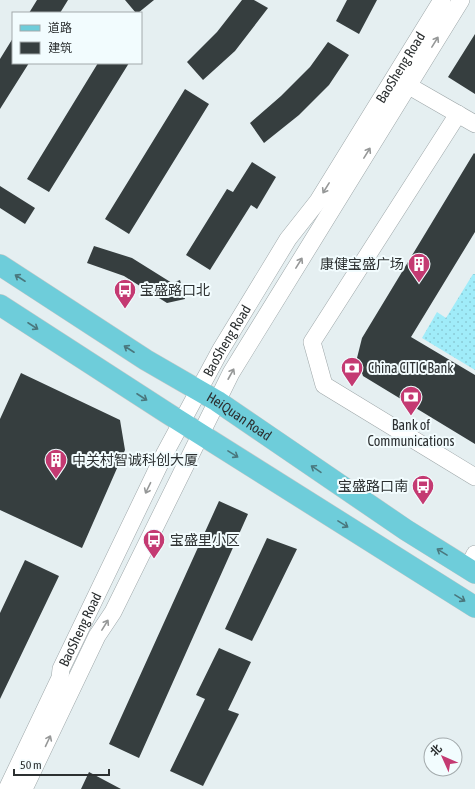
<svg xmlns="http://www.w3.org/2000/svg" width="475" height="789" font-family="'Asap Condensed','Noto Sans SC',sans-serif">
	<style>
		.grass { fill: url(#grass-dots) }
		.building { fill: #363e3f }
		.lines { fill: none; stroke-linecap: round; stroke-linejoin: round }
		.minor-casing { stroke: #9ea7a9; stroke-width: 18 }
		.major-casing { stroke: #c8c9c9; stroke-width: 22 }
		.minor { stroke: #fff; stroke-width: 17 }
		.major { stroke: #6ecdda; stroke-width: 21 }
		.oneway { stroke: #969898 }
		.oneway2 { stroke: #4a777d }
		.labels { text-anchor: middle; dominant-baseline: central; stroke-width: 4; stroke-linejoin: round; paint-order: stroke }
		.street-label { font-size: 14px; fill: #2c3031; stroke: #f2fcfe }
		.poi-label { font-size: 14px; fill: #2c3031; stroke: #f2fcfe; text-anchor: start }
	</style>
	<defs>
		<pattern id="grass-dots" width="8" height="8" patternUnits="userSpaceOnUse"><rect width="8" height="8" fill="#a0ecf9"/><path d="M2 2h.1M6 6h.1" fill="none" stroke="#8acbd6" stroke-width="1.8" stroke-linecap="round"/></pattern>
	</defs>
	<rect width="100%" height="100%" fill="#e5eff1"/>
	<path class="grass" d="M473 274H475V370L422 338 437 312 446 318Z"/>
	<path class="building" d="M37 0H68L60 13H29Z
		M125 0H154L138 13H136Z
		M242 0H254L268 8 235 51 203 80 187 62 217 32Z
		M347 0H377L359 34 336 21Z
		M475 34V94L448 77Z
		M13 38V63H29L0 109V59Z
		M328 42 349 55 329 85 299 115 264 143 250 123 281 96 310 67Z
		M98 63H129L49 192 27 179Z
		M185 89 209 104 129 234 105 219Z
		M474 153 475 154V232L411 337 475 375V444L363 376 357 358 362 338Z
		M252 162 276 177 257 209 251 205 210 270 186 255 227 189 233 192Z
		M0 186 35 208 25 224 0 208Z
		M94 246 132 258 172 283 180 280 185 299 167 303 124 276 87 263Z
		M21 373 120 420 125 450 82 548 0 510V419Z
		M219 501 248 514 139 758 109 744Z
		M267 538 297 549 252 641 225 629Z
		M25 560 59 576 0 699V613Z
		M219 648 251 662 228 710 239 714 203 786 170 771 205 699 196 695Z
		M89 772 121 789H81Z"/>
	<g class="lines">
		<g class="minor-casing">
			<g id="minor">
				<path d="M409 86 475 124"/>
				<path d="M458 114 312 342 324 385 475 477"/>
				<path d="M468 568 475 554"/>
				<path id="s1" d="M7 789 60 678 61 669 165 453 220 351 288 239 318 201 442 0"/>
				<path d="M24 789 97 636 113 612 231 373 461 0"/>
			</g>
		</g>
		<g class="major-casing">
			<g id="major">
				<path id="s2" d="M0 265 146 360 217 401 406 530 475 573"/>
				<path d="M0 305 167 413 475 607"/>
			</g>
		</g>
		<use href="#minor" class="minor"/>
		<use href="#major" class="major"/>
	</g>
	<defs><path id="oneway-shaft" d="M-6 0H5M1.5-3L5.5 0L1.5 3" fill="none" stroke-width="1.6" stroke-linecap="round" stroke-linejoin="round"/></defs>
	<g class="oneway">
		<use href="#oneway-shaft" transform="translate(435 42) rotate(-58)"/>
		<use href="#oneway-shaft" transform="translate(367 153) rotate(-58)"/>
		<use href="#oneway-shaft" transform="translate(326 188) rotate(122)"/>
		<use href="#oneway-shaft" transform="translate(299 263) rotate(-58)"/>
		<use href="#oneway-shaft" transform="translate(231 374) rotate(-61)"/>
		<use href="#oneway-shaft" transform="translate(148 488) rotate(116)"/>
		<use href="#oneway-shaft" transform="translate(105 625) rotate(-58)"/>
		<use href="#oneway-shaft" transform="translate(48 741) rotate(-65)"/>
	</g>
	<g class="oneway2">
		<use href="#oneway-shaft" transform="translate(20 278) rotate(-147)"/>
		<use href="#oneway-shaft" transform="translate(33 326) rotate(33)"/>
		<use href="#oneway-shaft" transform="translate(129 349) rotate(-147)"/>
		<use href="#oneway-shaft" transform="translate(142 397) rotate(33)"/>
		<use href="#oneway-shaft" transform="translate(233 454) rotate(32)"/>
		<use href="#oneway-shaft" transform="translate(316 469) rotate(-146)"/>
		<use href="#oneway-shaft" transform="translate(343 524) rotate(32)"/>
		<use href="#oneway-shaft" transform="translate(442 552) rotate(-148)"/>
		<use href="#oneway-shaft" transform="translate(460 598) rotate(32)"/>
	</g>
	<defs>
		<g id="building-pin" transform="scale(1.15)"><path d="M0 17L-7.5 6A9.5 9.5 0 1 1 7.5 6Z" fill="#c43a72" stroke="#f2fcfe"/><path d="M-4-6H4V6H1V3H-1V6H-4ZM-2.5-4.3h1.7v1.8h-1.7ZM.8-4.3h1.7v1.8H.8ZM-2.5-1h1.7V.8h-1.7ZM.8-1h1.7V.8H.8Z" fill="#fff"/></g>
		<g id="bus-pin" transform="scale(1.15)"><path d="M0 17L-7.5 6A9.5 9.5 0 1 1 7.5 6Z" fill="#c43a72" stroke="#f2fcfe"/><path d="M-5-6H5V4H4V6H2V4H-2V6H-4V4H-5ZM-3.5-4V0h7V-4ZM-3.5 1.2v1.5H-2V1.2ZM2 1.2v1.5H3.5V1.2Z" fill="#fff"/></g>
		<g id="bank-pin" transform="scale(1.15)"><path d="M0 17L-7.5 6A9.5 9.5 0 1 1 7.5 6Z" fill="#c43a72" stroke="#f2fcfe"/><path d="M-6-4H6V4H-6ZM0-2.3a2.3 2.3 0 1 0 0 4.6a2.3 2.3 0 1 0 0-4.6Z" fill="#fff"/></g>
	</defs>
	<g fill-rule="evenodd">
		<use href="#building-pin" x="419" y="264"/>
		<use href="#bus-pin" x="125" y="290"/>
		<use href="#bank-pin" x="352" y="368"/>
		<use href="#bank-pin" x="411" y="397"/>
		<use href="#building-pin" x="56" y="460"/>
		<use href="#bus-pin" x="423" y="486"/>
		<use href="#bus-pin" x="154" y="540"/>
	</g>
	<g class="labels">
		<g class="street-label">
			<text stroke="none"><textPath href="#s1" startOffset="824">BaoSheng Road</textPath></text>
			<text stroke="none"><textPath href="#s1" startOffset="500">BaoSheng Road</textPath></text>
			<text stroke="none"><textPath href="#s2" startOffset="283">HeiQuan Road</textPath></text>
			<text stroke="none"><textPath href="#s1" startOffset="176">BaoSheng Road</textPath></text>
		</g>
		<g class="poi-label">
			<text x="404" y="264" text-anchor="end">康健宝盛广场</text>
			<text x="140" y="290">宝盛路口北</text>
			<text x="368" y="368">China CITIC Bank</text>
			<text x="411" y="425" text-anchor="middle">Bank of<tspan x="411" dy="16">Communications</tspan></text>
			<text x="72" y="460">中关村智诚科创大厦</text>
			<text x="408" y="486" text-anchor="end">宝盛路口南</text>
			<text x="170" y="540">宝盛里小区</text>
		</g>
	</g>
	<rect x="12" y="12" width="130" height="52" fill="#f2fcfe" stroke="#a3aaac"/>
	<rect x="20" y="25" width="20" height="6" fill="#6ecdda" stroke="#a3aaac"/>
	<text x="48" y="32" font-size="12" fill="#2c3031">道路</text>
	<rect x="20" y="42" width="20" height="12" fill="#363e3f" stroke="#a3aaac"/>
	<text x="48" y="52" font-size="12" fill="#2c3031">建筑</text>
	<g transform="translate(443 757) rotate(315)"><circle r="19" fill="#f2fcfe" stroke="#a3aaac"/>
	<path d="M0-3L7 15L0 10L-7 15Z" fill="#c43a72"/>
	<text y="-6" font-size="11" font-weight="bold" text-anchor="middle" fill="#2c3031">北</text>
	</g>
	<path d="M14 769v6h95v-6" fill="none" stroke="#2c3031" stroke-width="2"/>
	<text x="20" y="769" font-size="12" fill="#2c3031" stroke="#f2fcfe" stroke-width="3" paint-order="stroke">50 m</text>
</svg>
